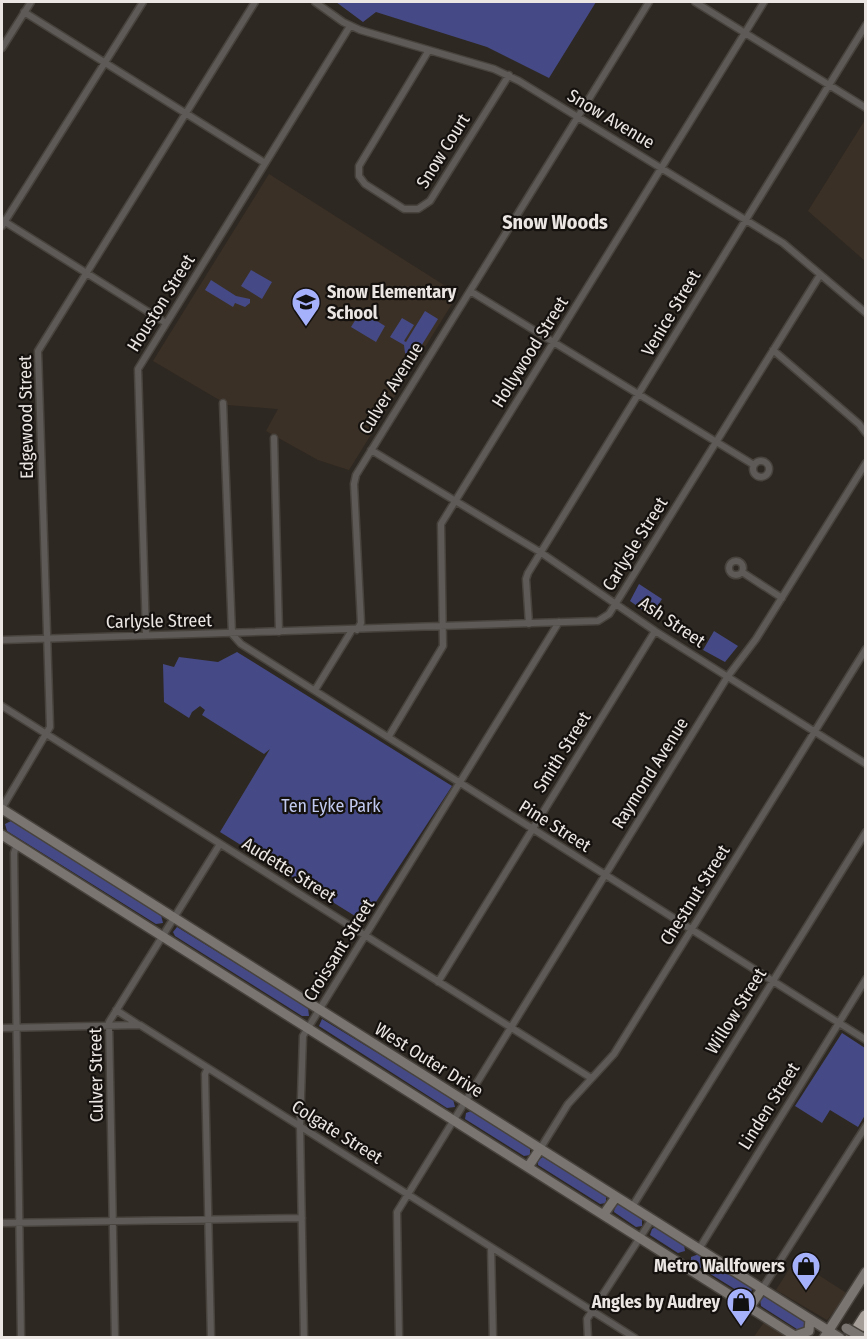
<svg xmlns="http://www.w3.org/2000/svg" width="867" height="1339" font-family="'Fira Sans Condensed',sans-serif">
	<style>
		.built { fill: #3b3026 }
		.green { fill: #454a86 }
		.lines { fill: none; stroke-linecap: round; stroke-linejoin: round }
		.minor-casing { stroke: #48433d; stroke-width: 9 }
		.secondary-casing { stroke: #48433d; stroke-width: 12 }
		.motorway-casing { stroke: #48433d; stroke-width: 15 }
		.minor { stroke: #5d5a57; stroke-width: 6 }
		.secondary { stroke: #7a7571; stroke-width: 9 }
		.motorway { stroke: #a59d97; stroke-width: 12 }
		.secondary-bridge-casing { stroke: #48433d; stroke-width: 12; stroke-linecap: butt }
		.secondary-bridge { stroke: #7a7571; stroke-width: 9 }
		.labels { text-anchor: middle; dominant-baseline: central; stroke-width: 4.5; stroke-linejoin: round; paint-order: stroke }
		.street-label { font-size: 18px; fill: #ebe6e3; stroke: #14110f }
		.poi-label { font-size: 18px; font-weight: bold; fill: #ebe6e3; stroke: #14110f; text-anchor: end }
		.park-label { font-size: 18px; fill: #c2c9ef; stroke: #14110f }
		.neighbourhood-label { font-size: 20px; font-weight: bold; fill: #ebe6e3; stroke: #14110f }
	</style>
	<rect width="100%" height="100%" fill="#2e2822"/>
	<path class="built" d="M865 120V261L808 211Z
		M269 174 458 294 349 470 318 460 266 431 278 409 228 405 153 361Z
		M795 1260 848 1294 827 1320 776 1290Z
		M765 1321 790 1338H753Z"/>
	<path class="green" d="M336 2H335H596L549 78 487 47 376 12 363 22Z
		M251 270 272 282 262 299 241 286Z
		M211 280 236 296 250 299V303L245 307 235 303 233 307 205 290Z
		M361 311 385 326 376 342 351 327Z
		M425 311 438 319 413 359 405 353 404 345 390 337 402 318 414 325 404 341 406 342Z
		M639 584 662 599 651 616 630 601Z
		M714 631 738 646 725 662 703 650Z
		M237 652 452 786 368 914 355 916 220 832 270 749 264 754 202 715 205 710 200 706 192 712 189 718 164 702 163 664 174 667 179 657 218 662Z
		M11 821 161 915 163 923 156 924 7 831 5 824Z
		M177 927 308 1008 309 1016H302L175 936 173 932Z
		M322 1019 453 1099 455 1107 447 1108 319 1026Z
		M842 1033 865 1048V1115L858 1127 830 1110 822 1123 795 1106Z
		M471 1111 530 1148V1155L524 1156 465 1119 466 1113Z
		M543 1157 606 1196V1203L600 1204 538 1165V1160Z
		M620 1204 642 1219V1226L636 1227 614 1212 615 1206Z
		M656 1227 684 1245 685 1251 678 1253 650 1235 652 1229Z
		M699 1254 752 1287 751 1295 746 1296 691 1262V1257Z
		M766 1296 806 1321 807 1329 800 1331 761 1306 760 1299Z"/>
	<g class="lines">
		<g class="minor-casing">
			<path id="minor" d="M315 2 343 22 360 30 494 69 519 81 783 243 866 313
				M695 2 866 108
				M24 12 265 163
				M2 48 31 2
				M429 50 359 166V176L365 184 404 209H418L430 201 509 75
				M2 220 166 323
				M2 226 143 2
				M470 291 754 465
				M773 350 859 424 866 433
				M223 403 232 634 241 644 866 1040
				M274 438 279 632
				M371 450 540 552 655 631 866 764
				M753 469a8 8 0 1 1 16 0a8 8 0 1 1-16 0Z
				M729 568a7 7 0 1 1 14 0a7 7 0 1 1-14 0Z
				M742 572 782 598
				M529 624 526 579 528 573 866 25
				M357 630 361 623 354 484 356 475 649 2
				M146 635 138 369 350 26
				M2 640 598 621 609 614 616 603 820 275
				M315 690 352 630
				M2 706 591 1078
				M389 736 443 646 441 524 764 2
				M2 808 50 727 38 351 255 2
				M17 844 14 853 21 1338
				M438 982 655 631
				M116 1010 139 1025
				M2 1028 140 1025 635 1338
				M208 1068 205 1074 211 1338
				M540 1149 568 1104 614 1054 866 649
				M632 1207 866 832
				M2 1223 302 1218
				M491 1247 493 1338
				M699 1249 866 979
				M762 1289 866 1126
				M115 1338 109 1022 220 844
				M304 1338 300 1127 303 1036 559 622
				M399 1338 397 1212 728 676 756 639 866 463
				M588 1338 587 1319 652 1219"/>
		</g>
		<g class="secondary-casing">
			<path id="secondary" d="M2 809 840 1338
				M2 835 798 1338
				M528 1167 540 1149
				M604 1214 616 1197
				M750 1307 762 1289
				M795 1336 809 1331 810 1319
				M824 1338 866 1272"/>
		</g>
		<g class="motorway-casing">
			<path id="motorway" d="M852 1338 866 1316"/>
		</g>
		<use href="#minor" class="minor"/>
		<use href="#secondary" class="secondary"/>
		<use href="#motorway" class="motorway"/>
		<g class="secondary-bridge-casing">
			<path id="secondary-bridge" d="M846 1328 863 1338"/>
		</g>
		<use href="#secondary-bridge" class="secondary-bridge"/>
	</g>
	<defs>
		<g id="school-pin" transform="scale(1.5)"><path d="M0 17L-7.5 6A9.5 9.5 0 1 1 7.5 6Z" fill="#a6b1fc" stroke="#14110f"/><path d="M0-5L7-2L0 1L-7-2ZM-4 1L0 2.5L4 1V4Q0 6-4 4Z" fill="#111"/></g>
		<g id="shop-pin" transform="scale(1.5)"><path d="M0 17L-7.5 6A9.5 9.5 0 1 1 7.5 6Z" fill="#a6b1fc" stroke="#14110f"/><path d="M-5-2.5h2.3a2.7 3.5 0 0 1 5.4 0H5L5.5 6h-11ZM-1.5-2.5h3a1.5 2.3 0 0 0-3 0Z" fill="#111"/></g>
	</defs>
	<g fill-rule="evenodd">
		<use href="#school-pin" x="306" y="302"/>
		<use href="#shop-pin" x="806" y="1266"/>
		<use href="#shop-pin" x="741" y="1302"/>
	</g>
	<g class="labels">
		<g class="street-label">
			<text transform="translate(611 119) rotate(31)">Snow Avenue</text>
			<text transform="translate(443 151) rotate(-58)">Snow Court</text>
			<text transform="translate(161 303) rotate(-58)">Houston Street</text>
			<text transform="translate(671 313) rotate(-59)">Venice Street</text>
			<text transform="translate(530 352) rotate(-58)">Hollywood Street</text>
			<text transform="translate(391 388) rotate(-58)">Culver Avenue</text>
			<text transform="translate(26 417) rotate(-91)">Edgewood Street</text>
			<text transform="translate(635 544) rotate(-58)">Carlysle Street</text>
			<text transform="translate(159 621) rotate(-1)">Carlysle Street</text>
			<text transform="translate(672 622) rotate(34)">Ash Street</text>
			<text transform="translate(562 752) rotate(-58)">Smith Street</text>
			<text transform="translate(650 773) rotate(-58)">Raymond Avenue</text>
			<text transform="translate(555 826) rotate(32)">Pine Street</text>
			<text transform="translate(289 870) rotate(32)">Audette Street</text>
			<text transform="translate(695 895) rotate(-58)">Chestnut Street</text>
			<text transform="translate(339 950) rotate(-58)">Croissant Street</text>
			<text transform="translate(736 1011) rotate(-58)">Willow Street</text>
			<text transform="translate(429 1060) rotate(32)">West Outer Drive</text>
			<text transform="translate(96 1075) rotate(-91)">Culver Street</text>
			<text transform="translate(769 1106) rotate(-58)">Linden Street</text>
			<text transform="translate(337 1132) rotate(32)">Colgate Street</text>
		</g>
		<g class="poi-label">
			<text x="327" y="292" text-anchor="start">Snow Elementary<tspan x="327" dy="21">School</tspan></text>
			<text x="785" y="1266">Metro Wallfowers</text>
			<text x="720" y="1302">Angles by Audrey</text>
		</g>
		<g class="park-label">
			<text x="331" y="806">Ten Eyke Park</text>
		</g>
		<g class="neighbourhood-label">
			<text x="555" y="222">Snow Woods</text>
		</g>
	</g>
	<rect width="867" height="1339" fill="none" stroke="#ebe6e3" stroke-width="6"/>
</svg>
